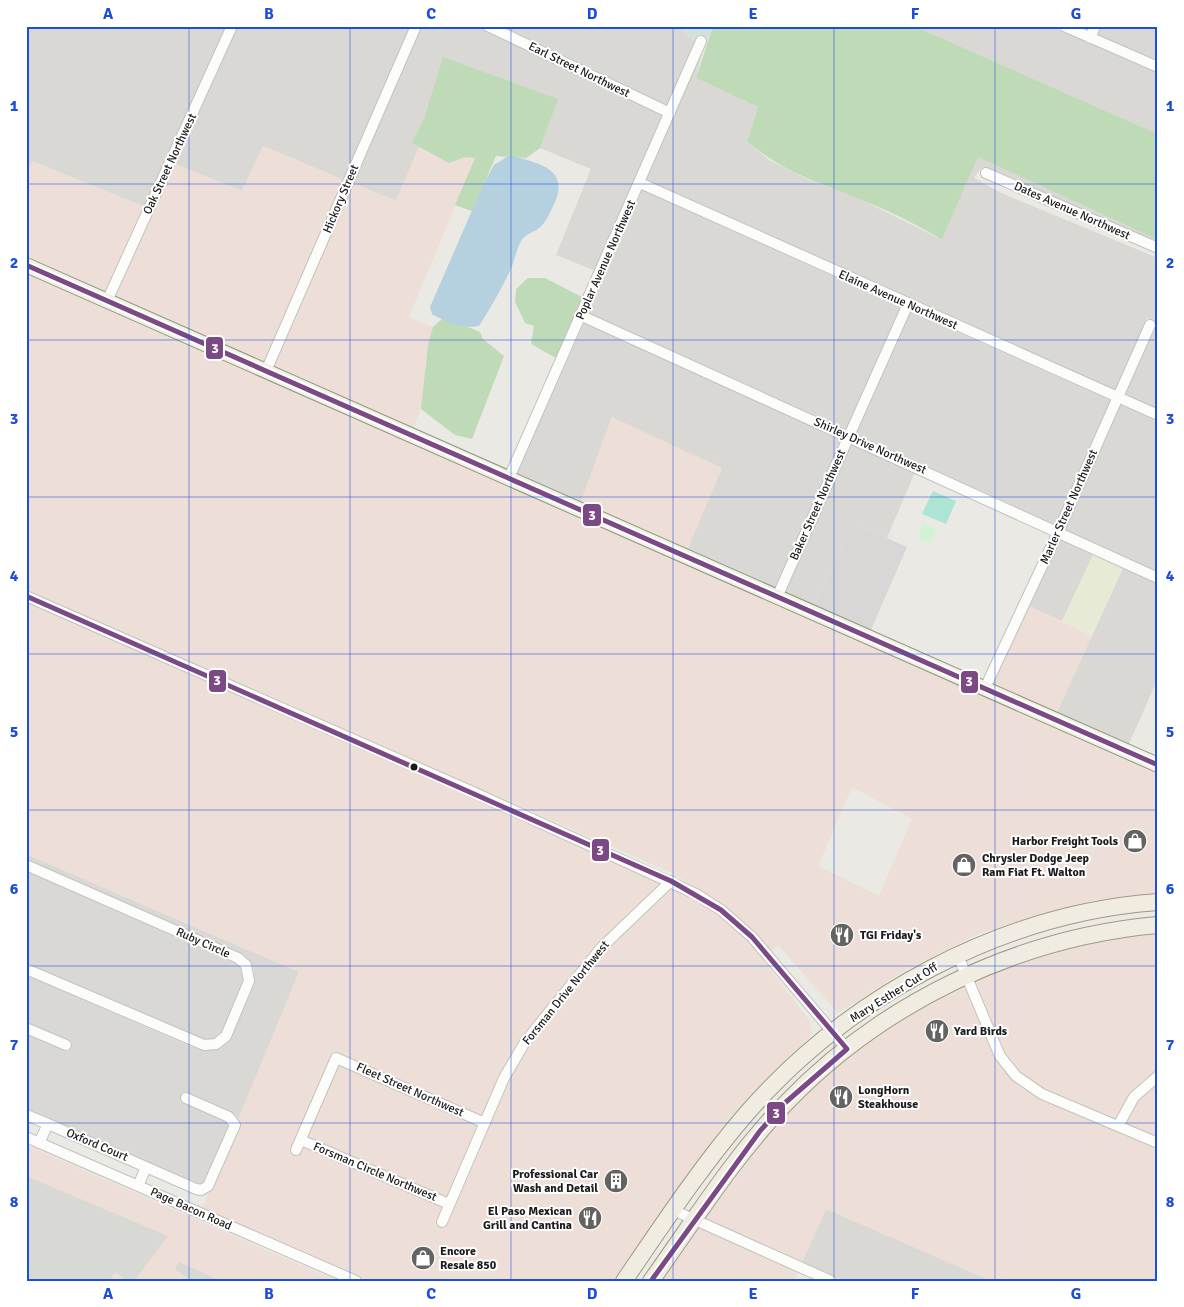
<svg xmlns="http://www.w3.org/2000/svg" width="1184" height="1307" font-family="Signika,sans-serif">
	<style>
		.residential { fill: #d9d8d5 }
		.commercial { fill: #edded7; fill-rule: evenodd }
		.religious { fill: #d8d7d5 }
		.farmland { fill: #e7ebd5 }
		.forest { fill: #bfdab7 }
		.wetland { fill: #d1e2da }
		.park { fill: #d0f3d5 }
		.pitch { fill: #ade4d5 }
		.parking { fill: #d8d8d5 }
		.water { fill: #b5d0df }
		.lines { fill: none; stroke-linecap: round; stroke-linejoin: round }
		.street-casing { stroke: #c2c2bf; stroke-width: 12 }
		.secondary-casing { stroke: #8e947b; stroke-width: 16 }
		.primary-casing { stroke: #a09a81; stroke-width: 18 }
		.street { stroke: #fcfcfb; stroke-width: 10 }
		.secondary { stroke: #f0f2e8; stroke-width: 14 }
		.primary { stroke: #f0ece2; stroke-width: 16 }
		.bus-1-casing { stroke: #fff; stroke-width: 9 }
		.bus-1 { stroke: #7b4984; stroke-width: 5 }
		.grid { fill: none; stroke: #1d4ed8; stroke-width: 1; stroke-opacity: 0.55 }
		.bus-dot { fill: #1b1b1b; stroke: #fff; stroke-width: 2 }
		.labels { text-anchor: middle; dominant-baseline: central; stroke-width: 4; stroke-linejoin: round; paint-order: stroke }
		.street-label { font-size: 12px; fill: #1b1b1b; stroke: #fff }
		.poi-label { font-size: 12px; font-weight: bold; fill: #1b1b1b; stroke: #fff; text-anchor: start }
		.line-badge { stroke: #fff; stroke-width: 2 }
		.badge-label { font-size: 14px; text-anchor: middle; font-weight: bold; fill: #fff }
		.neatline { fill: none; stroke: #1d4ed8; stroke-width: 2 }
		.grid-label { font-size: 16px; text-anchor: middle; font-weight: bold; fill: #1d4ed8 }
	</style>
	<rect width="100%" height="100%" fill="#eae9e3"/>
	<path class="residential" d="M26 26H227L145 207 32 161 26 175Z
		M237 26H411L344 180 263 146 242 191 175 164Z
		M421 26H476L663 116 596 271 556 255 591 169 540 148 557 99 443 58 424 118 412 143 419 147 396 201 353 183Z
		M501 26H678L695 42 668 106Z
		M914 26H1050L1158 73V134Z
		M1100 26H1158V61L1096 35Z
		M703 49 696 78 758 107 747 141 769 160 809 180 860 199 942 240 978 157 1158 240V247L1005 183 980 169 974 178 1001 193 1158 258V409L1124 395 1156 322 1147 318 1116 391 646 180Z
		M642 190 901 307 846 429 588 313Z
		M910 311 1112 401 1056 525 854 433Z
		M584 323 842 439 775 590 687 551 612 417 580 504 516 474Z
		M1120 405 1158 421V572L1064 529Z
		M850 443 915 472 887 538 853 523 814 607 784 594Z
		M1060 539 1093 555 1062 621 1029 606Z
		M1123 568 1158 584V678L1128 746 1056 714Z
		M26 854 299 972 238 1120 231 1112 184 1092 180 1101 226 1121 230 1126 205 1183 198 1184 26 1109V1034L68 1052 72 1043 26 1023V975L192 1047 211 1050 224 1045 230 1038 253 983 254 970 250 961 240 953 26 859Z
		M26 871 240 966 245 980 222 1033 215 1039 205 1040 26 964Z
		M826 1209 992 1281H845L802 1262Z"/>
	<path class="commercial" d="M263 146 344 180 264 364 114 298 175 164 242 191Z
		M419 147 449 163 465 157 475 158 409 317 433 327 425 362 426 378 422 407 413 428 508 470 273 368 353 183 396 201Z
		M32 161 145 207 105 294 26 259V175Z
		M26 271 1158 771V893L1095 900 980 933 902 972 838 1013 778 945 772 951 724 906 672 873 26 590ZM852 787 912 819 879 896 818 866Z
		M612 417 722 468 687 551 580 504Z
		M26 602 662 882 598 944 521 1039 508 1059 483 1116 334 1051 290 1153 299 1156 303 1146 443 1207 435 1225 444 1229 508 1080 528 1045 605 951 671 887 718 914 765 958 763 960 809 1020 812 1032 808 1039 754 1091 722 1127 613 1281H369L169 1193 202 1207 238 1132V1120L299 972 26 854Z
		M1029 606 1092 636 1056 714 991 685Z
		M1158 933V1071L1143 1080 1131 1093 1116 1120 1045 1089 1020 1072 1005 1053 974 984 991 974 1048 953 1092 941Z
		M965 988 996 1059 1013 1080 1023 1089 1040 1099 1158 1149V1281H992L826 1209 802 1262 705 1219 780 1119 849 1056 876 1035 925 1006Z
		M338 1065 478 1126 447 1197 307 1136Z
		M1158 1082V1137L1125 1123 1137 1100Z
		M26 1145 337 1281H26Z
		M699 1228 798 1272 794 1281H660Z"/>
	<path class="religious" d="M853 523 907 547 870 632 814 607Z"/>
	<path class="farmland" d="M1093 555 1123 568 1092 636 1062 621Z"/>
	<path class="forest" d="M713 26H914L1158 134V240L978 157 942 240C917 224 887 210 859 199 816 181 784 173 747 141L758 107 696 78Z
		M443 57 558 99 540 148 526 158 496 156 472 211 455 205 475 158 465 157 449 163 412 143 424 118Z
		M528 278H545L584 298 558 359 531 344 534 326 525 323 515 302 516 289Z
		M444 317 480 332 483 339 504 356 472 439 455 435 421 409 428 345 433 327Z"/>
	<path class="wetland" d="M678 26H713L704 50 707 38 699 34 695 42Z"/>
	<path class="park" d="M923 524 937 529 931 543 918 538Z"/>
	<path class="pitch" d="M933 491 956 501 946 524 922 514Z"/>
	<path class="parking" d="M26 1176 168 1236 134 1281H128L115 1272 109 1281H26Z
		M179 1262 220 1281H192L175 1269Z"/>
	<path class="water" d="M510 155C535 163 570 167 555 202 551 210 547 222 539 228 533 233 526 233 521 241 516 251 514 263 509 273 500 291 490 309 479 326 461 329 448 323 432 314L430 307 484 183 494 165Z"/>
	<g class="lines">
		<g class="street-casing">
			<path id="street" d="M488 26 670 113
				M1064 26 1158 67
				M1090 38 1095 26
				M986 173 1158 248
				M640 183 1158 415
				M107 301 232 26
				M582 316 1158 578
				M266 371 416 26
				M509 478 701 41
				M26 596 473 792 696 894 721 910 752 937 847 1049
				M777 597 908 304
				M985 688 1058 532 1150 325
				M26 865 238 958 246 965 249 981 226 1036 216 1044 204 1045 26 969
				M958 956 1000 1056 1016 1076 1042 1094 1158 1143
				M26 1028 66 1045
				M26 1115 48 1124
				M1118 1126 1134 1097 1158 1076
				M26 1137 356 1281
				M301 1140 449 1204
				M39 1143 48 1124 146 1167 138 1186
				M296 1150 336 1058 485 1123
				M146 1167 196 1189 201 1190 208 1186 235 1125 229 1117 186 1098
				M673 1210 831 1281
				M442 1222 504 1078 525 1042 602 947 671 881"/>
		</g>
		<g class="secondary-casing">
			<path id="secondary" d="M26 265 1158 765"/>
		</g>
		<g class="primary-casing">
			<path id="primary" d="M624 1281C663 1224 702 1165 747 1113 849 996 1002 913 1158 902
				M651 1281C694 1221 734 1156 786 1103 883 1002 1019 937 1158 925"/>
		</g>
		<use href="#street" class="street"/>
		<use href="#secondary" class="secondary"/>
		<use href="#primary" class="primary"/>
		<g class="bus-1-casing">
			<path id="bus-1" d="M26 265 1158 765
				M26 596 671 881 721 910 752 937 847 1049 786 1102 760 1131 651 1281"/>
		</g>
		<use href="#bus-1" class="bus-1"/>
	</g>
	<path class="grid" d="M189 26V1281M350 26V1281M511 26V1281M673 26V1281M834 26V1281M995 26V1281M26 184H1158M26 340H1158M26 497H1158M26 654H1158M26 810H1158M26 966H1158M26 1123H1158"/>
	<defs>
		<g id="shop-disc" transform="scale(1.25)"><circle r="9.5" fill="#636361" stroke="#fff"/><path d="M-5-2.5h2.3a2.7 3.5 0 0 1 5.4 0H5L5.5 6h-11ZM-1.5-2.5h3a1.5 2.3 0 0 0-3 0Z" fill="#fff"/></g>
		<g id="restaurant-disc" transform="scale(1.25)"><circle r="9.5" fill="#636361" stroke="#fff"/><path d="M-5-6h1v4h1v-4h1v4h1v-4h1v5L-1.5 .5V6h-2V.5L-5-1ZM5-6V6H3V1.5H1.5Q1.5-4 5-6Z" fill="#fff"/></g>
		<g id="building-disc" transform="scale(1.25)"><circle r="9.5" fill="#636361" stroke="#fff"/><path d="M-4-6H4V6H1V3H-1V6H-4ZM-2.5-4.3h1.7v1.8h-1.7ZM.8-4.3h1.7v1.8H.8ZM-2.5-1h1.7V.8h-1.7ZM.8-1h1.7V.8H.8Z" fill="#fff"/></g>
	</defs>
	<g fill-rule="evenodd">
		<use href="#shop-disc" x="1135" y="841"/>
		<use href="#shop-disc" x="964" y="865"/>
		<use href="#restaurant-disc" x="842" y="935"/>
		<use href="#restaurant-disc" x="937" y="1031"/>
		<use href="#restaurant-disc" x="841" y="1097"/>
		<use href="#building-disc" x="616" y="1181"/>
		<use href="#restaurant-disc" x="590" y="1218"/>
		<use href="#shop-disc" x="423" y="1258"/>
	</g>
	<circle class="bus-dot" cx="414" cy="767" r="4.5"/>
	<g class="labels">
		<g class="street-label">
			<text transform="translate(579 70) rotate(26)">Earl Street Northwest</text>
			<text transform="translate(170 164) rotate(-65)">Oak Street Northwest</text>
			<text transform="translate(341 199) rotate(-67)">Hickory Street</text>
			<text transform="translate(1072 211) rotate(24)">Dates Avenue Northwest</text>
			<text transform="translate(606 260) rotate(-66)">Poplar Avenue Northwest</text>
			<text transform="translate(898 300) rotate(24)">Elaine Avenue Northwest</text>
			<text transform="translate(870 446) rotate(24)">Shirley Drive Northwest</text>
			<text transform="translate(818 505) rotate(-66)">Baker Street Northwest</text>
			<text transform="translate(1069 507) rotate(-66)">Marler Street Northwest</text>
			<text transform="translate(203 943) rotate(24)">Ruby Circle</text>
			<text transform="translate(566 993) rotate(-51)">Forsman Drive Northwest</text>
			<text transform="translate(894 993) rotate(-32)">Mary Esther Cut Off</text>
			<text transform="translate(410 1090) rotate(24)">Fleet Street Northwest</text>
			<text transform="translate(97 1145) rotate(23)">Oxford Court</text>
			<text transform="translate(375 1172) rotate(23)">Forsman Circle Northwest</text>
			<text transform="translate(191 1209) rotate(24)">Page Bacon Road</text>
		</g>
		<g class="poi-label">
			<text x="1118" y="841" text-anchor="end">Harbor Freight Tools</text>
			<text x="982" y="858">Chrysler Dodge Jeep<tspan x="982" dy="14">Ram Fiat Ft. Walton</tspan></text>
			<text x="860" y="935">TGI Friday's</text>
			<text x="954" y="1031">Yard Birds</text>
			<text x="858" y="1090">LongHorn<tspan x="858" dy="14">Steakhouse</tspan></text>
			<text x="598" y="1174" text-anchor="end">Professional Car<tspan x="598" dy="14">Wash and Detail</tspan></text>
			<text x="572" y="1211" text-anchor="end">El Paso Mexican<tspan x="572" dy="14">Grill and Cantina</tspan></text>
			<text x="440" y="1251">Encore<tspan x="440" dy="14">Resale 850</tspan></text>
		</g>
	</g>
	<g class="line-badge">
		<rect x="205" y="336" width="19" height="24" rx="5" fill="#7b4984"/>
		<rect x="582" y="503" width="20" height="24" rx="5" fill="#7b4984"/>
		<rect x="208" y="669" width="19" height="24" rx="5" fill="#7b4984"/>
		<rect x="960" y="670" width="19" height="24" rx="5" fill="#7b4984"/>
		<rect x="591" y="838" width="19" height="24" rx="5" fill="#7b4984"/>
		<rect x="766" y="1101" width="20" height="24" rx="5" fill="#7b4984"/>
	</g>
	<g class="badge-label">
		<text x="215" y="353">3</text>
		<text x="592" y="520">3</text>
		<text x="217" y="685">3</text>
		<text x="969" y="686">3</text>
		<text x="600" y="855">3</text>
		<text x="776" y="1118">3</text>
	</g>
	<rect width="1184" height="1307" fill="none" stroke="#ffffff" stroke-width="55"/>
	<rect x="28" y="28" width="1128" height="1252" class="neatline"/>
	<g class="grid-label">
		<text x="108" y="19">A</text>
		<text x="269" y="19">B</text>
		<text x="431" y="19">C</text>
		<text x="592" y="19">D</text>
		<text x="753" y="19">E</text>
		<text x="915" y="19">F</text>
		<text x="1076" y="19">G</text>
		<text x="14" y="111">1</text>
		<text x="1170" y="111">1</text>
		<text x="14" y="268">2</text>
		<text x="1170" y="268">2</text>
		<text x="14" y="424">3</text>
		<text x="1170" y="424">3</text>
		<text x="14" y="581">4</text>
		<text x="1170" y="581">4</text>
		<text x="14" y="737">5</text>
		<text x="1170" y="737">5</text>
		<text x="14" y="894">6</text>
		<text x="1170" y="894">6</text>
		<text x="14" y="1050">7</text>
		<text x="1170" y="1050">7</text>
		<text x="14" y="1207">8</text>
		<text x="1170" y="1207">8</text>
		<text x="108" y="1299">A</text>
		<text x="269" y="1299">B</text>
		<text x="431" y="1299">C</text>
		<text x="592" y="1299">D</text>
		<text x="753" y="1299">E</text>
		<text x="915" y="1299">F</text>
		<text x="1076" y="1299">G</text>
	</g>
</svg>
